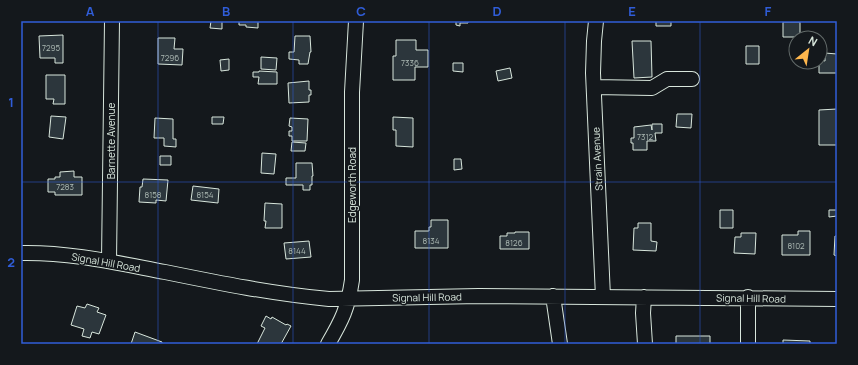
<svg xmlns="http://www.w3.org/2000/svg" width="858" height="365" font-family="Manrope,sans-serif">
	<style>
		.building { fill: #2c363c; stroke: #d8e6dc }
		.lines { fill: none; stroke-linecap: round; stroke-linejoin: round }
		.minor-casing { stroke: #d8e6dc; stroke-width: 16 }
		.minor { stroke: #14181c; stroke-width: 14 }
		.grid { fill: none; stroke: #305dd8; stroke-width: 1; stroke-opacity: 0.55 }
		.labels { text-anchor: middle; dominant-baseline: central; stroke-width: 3; stroke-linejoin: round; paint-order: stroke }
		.number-label { font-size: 8px; fill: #adbab4 }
		.street-label { font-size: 10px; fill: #d8e6dc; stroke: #14181c }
		.neatline { fill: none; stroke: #305dd8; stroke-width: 1.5 }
		.grid-label { font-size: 13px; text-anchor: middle; font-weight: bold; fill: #305dd8 }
	</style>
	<rect width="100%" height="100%" fill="#14181c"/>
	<path class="building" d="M211 21H222V29L210 28Z
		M239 21H258V28L246 27V25H239Z
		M456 21H468V23H460V26L456 25Z
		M656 21H671V26H656Z
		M783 22H800V37H783Z
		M63 35V63H55V58H40L39 36Z
		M295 36H310L311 52H310L308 64H299V60L289 59V52H294Z
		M158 38H175L174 49H183L182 65 158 64Z
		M396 40H416V50H428V67H415V80H393V56H396Z
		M632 41H651L652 77 634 78Z
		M746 46H759V64H746Z
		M825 53 837 54V73H819V62L820 60 825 61Z
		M261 57 277 58 276 70 261 69Z
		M229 59V70L221 71 220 60Z
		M453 63H463V72L453 71Z
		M510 68 512 78 498 81 496 71Z
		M259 71 277 72V84H258L259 77H253V72H259Z
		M46 75H65V104H53L54 99H46Z
		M309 81V90H311V95H309V102L289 103 288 83Z
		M837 109V145H819V110Z
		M677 114H692L691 128 676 127Z
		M51 116 66 117 63 139 49 137Z
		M212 117H224L223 124H212Z
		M393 117 413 118V147L396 146V130H393Z
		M155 118 173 119V139H176V147L164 146V138H154Z
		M290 118 308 119 307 141H292V136H289V131H292V127L289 126Z
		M652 124H662V133H655L656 141H647V150H633V143H631V138H634V127L651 125 652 130Z
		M292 142 306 143 305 151H291Z
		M262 153 276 154 274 174 261 173Z
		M160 156H171V165H160Z
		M454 159H461L462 169 454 170Z
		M296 163H312L313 176H312V185H310V190H303V185H286V178H296Z
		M74 171V177H82V195H55V192H48V179H55V177H60V172Z
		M143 179 168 180 166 201 156 200V203L139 202 140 187H142Z
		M193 186 219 189 218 203 191 200Z
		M265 203 282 204V228H265L266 221H264Z
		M720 210H733V228H720Z
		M829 210H837V216L829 217Z
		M431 220H448V248H415V231H429V227H431Z
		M638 223H651V241L657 242 656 251 633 250 634 228H638Z
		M798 231H810V255H782V235H798Z
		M515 232H529V249H500V236H507V233H515Z
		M741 233H756L755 254 734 253 735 237H741Z
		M835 236H837V256L834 255Z
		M309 241 311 257 286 259 284 243Z
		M87 304 99 308 97 312 106 315 99 334 92 332 90 338 82 336 84 329 71 325 77 306 85 308Z
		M266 316 271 319 272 317 286 325 287 324 291 326 281 344H257L265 328 261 326Z
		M135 332 162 342V344H131Z
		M676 336H710V344H676Z
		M783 340 810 341V344H783Z"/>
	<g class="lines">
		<g class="minor-casing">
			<path id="minor" d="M596 21 594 41 593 73 603 297
				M594 87 652 88 667 79H692
				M21 253C70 252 117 263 165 272 219 283 274 294 329 299L479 296 837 299
				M109 261 112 21
				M553 296 560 344
				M644 297 643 313 645 344
				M748 297V344
				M328 344C342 320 348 308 352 280V92L356 21"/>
		</g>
		<use href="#minor" class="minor"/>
	</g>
	<path class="grid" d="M158 21V344M293 21V344M429 21V344M565 21V344M700 21V344M21 182H837"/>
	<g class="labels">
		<g class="number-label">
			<text x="51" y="47">7295</text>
			<text x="170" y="57">7296</text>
			<text x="410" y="62">7336</text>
			<text x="645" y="136">7312</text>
			<text x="65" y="186">7283</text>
			<text x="153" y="194">8158</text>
			<text x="205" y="194">8154</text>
			<text x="431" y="240">8134</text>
			<text x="514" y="242">8126</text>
			<text x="796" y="245">8102</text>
			<text x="297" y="250">8144</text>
		</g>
		<g class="street-label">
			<text transform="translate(111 141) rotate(-90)">Barnette Avenue</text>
			<text transform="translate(597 159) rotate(-93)">Strain Avenue</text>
			<text transform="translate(352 185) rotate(-90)">Edgeworth Road</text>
			<text transform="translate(106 262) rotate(10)">Signal Hill Road</text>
			<text transform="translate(427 297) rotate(-1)">Signal Hill Road</text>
			<text transform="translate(751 298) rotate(1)">Signal Hill Road</text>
		</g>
	</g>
	<rect width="858" height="365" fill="none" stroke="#14181c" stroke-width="44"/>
	<g transform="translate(808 50) rotate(30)"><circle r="19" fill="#14181c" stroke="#626a69"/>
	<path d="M0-3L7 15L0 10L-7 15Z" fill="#ffb74d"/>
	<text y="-6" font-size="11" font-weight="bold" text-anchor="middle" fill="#d8e6dc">N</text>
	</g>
	<rect x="22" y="22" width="814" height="321" class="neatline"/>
	<g class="grid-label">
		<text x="90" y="16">A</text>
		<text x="226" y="16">B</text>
		<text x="361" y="16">C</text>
		<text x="497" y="16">D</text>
		<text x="632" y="16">E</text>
		<text x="768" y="16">F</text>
		<text x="11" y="107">1</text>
		<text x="11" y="267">2</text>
	</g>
</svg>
